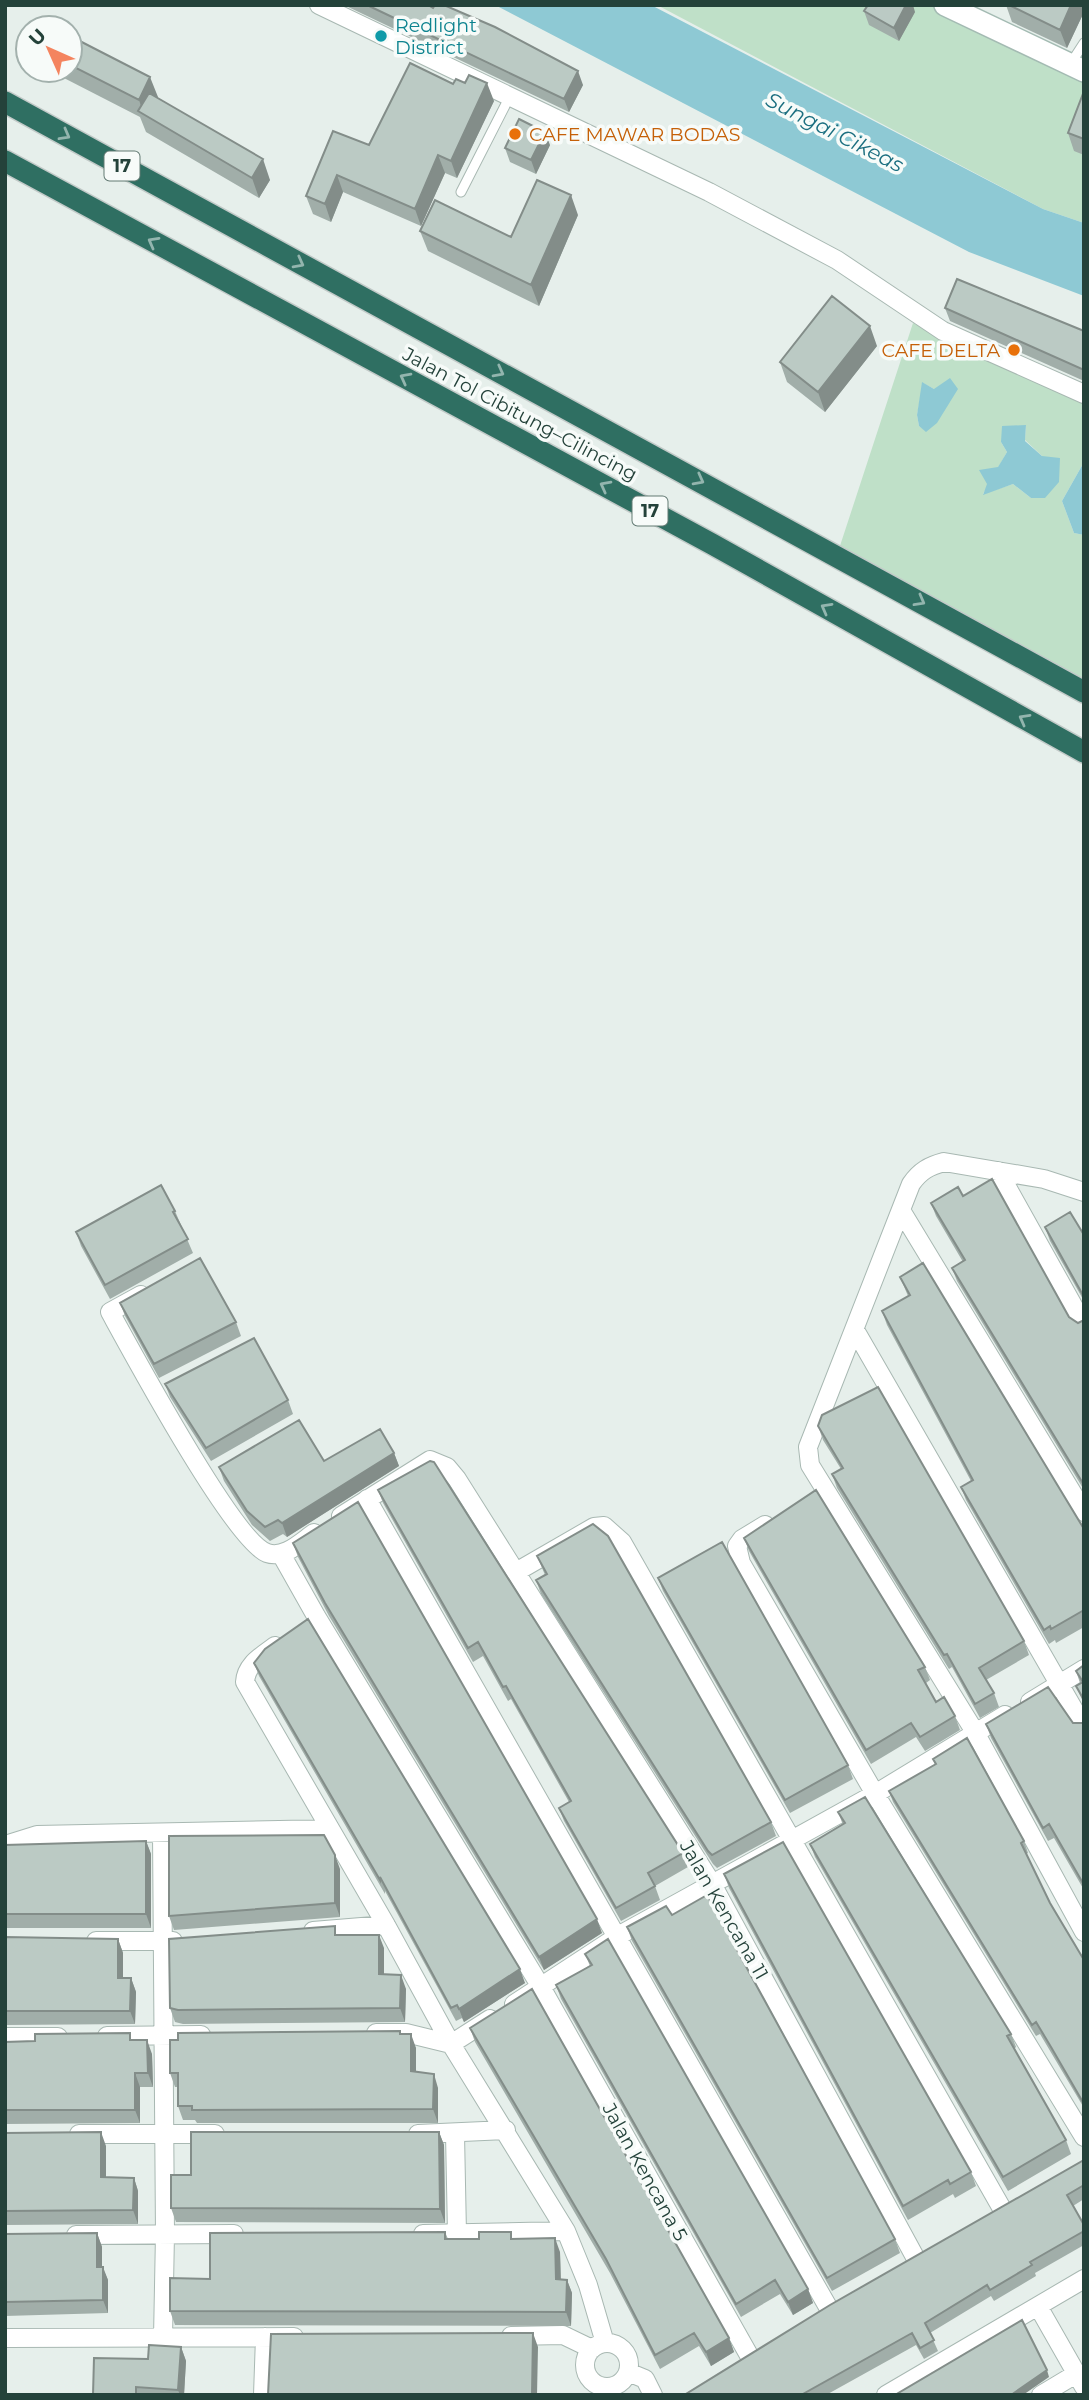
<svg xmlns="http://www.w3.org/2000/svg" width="1089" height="2400" font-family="Montserrat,sans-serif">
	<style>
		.green { fill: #bfe0c8; fill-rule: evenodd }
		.water { fill: #8ec9d4 }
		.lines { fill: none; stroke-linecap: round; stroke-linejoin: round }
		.lane-casing { stroke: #a8b8b2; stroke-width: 11 }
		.street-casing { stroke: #a8b8b2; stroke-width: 20 }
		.secondary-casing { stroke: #a4bbb3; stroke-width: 24 }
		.highway-casing { stroke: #c2cac8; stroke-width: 24 }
		.lane { stroke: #fff; stroke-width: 9 }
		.street { stroke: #fff; stroke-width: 18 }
		.secondary { stroke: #fff; stroke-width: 21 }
		.highway { stroke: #2f6f62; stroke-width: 21 }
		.wall { fill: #a1aea9 }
		.shaded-wall { fill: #838d89 }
		.building { fill: #bbcac4; stroke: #838d89; stroke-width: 2 }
		.oneway { stroke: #93b5ae }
		.culture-dot { fill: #0f9aa8; stroke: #f7fbf9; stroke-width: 2.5 }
		.food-dot { fill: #e8710a; stroke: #f7fbf9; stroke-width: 2.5 }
		.labels { text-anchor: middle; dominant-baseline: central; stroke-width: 7; stroke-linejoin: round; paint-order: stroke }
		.shield { fill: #f7fbf9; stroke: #637a73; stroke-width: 2 }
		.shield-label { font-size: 18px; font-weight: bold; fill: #24423a }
		.culture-label { font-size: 19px; fill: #0d838f; stroke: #f7fbf9; text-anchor: start }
		.food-label { font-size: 19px; fill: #c56008; stroke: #f7fbf9; text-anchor: start }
		.street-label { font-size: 19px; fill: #24423a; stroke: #f7fbf9 }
		.water-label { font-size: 21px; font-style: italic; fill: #1c6f80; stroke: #f7fbf9 }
	</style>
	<rect width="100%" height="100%" fill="#e6efeb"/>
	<path class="green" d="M657 5H959L1084 68V223L1043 209Z
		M913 323 950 343 1084 397V462L1062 501 1074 533 1084 535V692L837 555ZM923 383 934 389 926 431 919 426 917 415ZM1026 425 1025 440 1042 456 1031 498 1013 484 983 494 1007 452 1001 442Z"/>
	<path class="water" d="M495 5H651L1043 209 1084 223V296L969 252Z
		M950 378 958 389 937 423 926 432 919 426 917 415 922 382 934 389Z
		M1026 425 1025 441 1042 456 1060 458 1059 482 1045 498H1031L1013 484 983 495 987 484 979 470 998 467 1007 452 1001 442 1002 426Z
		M1084 462V535L1074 533 1062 501Z"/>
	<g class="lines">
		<g class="lane-casing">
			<path id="lane" d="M1071 63 1084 43
				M461 192 510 96"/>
		</g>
		<g class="street-casing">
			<path id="street" d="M319 5 709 192 837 260 943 331 1084 394
				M998 1171 1084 1325
				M1084 1192 1044 1179 944 1162C929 1166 920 1171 911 1184L808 1447 810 1465 975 1732 1084 1932
				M902 1212 1084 1512
				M141 1295 110 1312C132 1352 234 1541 267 1553 284 1559 301 1542 314 1533
				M855 1330 1084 1727
				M367 1499 828 2307
				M341 1516 430 1460 447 1467 457 1479 711 1882 915 2257
				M765 1525 742 1539 737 1546 741 1563 875 1794 1084 2137
				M281 1554 316 1616 541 1987 750 2357
				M516 1572 594 1527 604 1526 622 1542 1001 2207
				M275 1646C262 1656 246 1664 245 1682L386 1925 451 2044 566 2231 588 2285 605 2343
				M1030 1702 1084 1669
				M162 1833 165 2234 163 2338
				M5 1845 37 1835 330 1829
				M313 1931 386 1925
				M96 1941H173
				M514 2004 618 1936 875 1794 1005 1715
				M376 2033H406L451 2044 490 2019
				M107 2036 201 2035
				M5 2037H58
				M79 2134H215
				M418 2134 506 2130
				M455 2134 457 2234
				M423 2234 566 2231
				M76 2235 234 2234
				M1039 2308 1084 2387
				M511 2336 563 2335 592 2349
				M5 2338 294 2337
				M585 2365a22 22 0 1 1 44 0a22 22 0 1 1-44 0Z
				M628 2372 645 2379 653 2395
				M263 2395 265 2337
				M886 2395 1084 2279
				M1041 2395 1076 2374"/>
		</g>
		<g class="secondary-casing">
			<path id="secondary" d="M945 5 1084 71"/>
		</g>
		<g class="highway-casing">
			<path id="highway" d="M5 102 1084 692
				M5 161 712 544 1084 752"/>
		</g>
		<use href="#lane" class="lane"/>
		<use href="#street" class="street"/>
		<use href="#secondary" class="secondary"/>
		<use href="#highway" class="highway"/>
	</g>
	<path class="wall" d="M344 5H428L583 85 569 112Z
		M1006 5H1084V12L1067 48 1012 22Z
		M864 11 915 12 899 41 869 25Z
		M70 36 158 98 270 180 259 198 146 132 140 117 62 77 59 70H70Z
		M453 84 494 101 457 178 445 173 421 226 343 192 331 222 313 214 306 196 369 145Z
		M1084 91V155L1074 151 1068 133Z
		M550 145 536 174 510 162 505 148Z
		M578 215 539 306 428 251 420 231 511 237Z
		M945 308 1084 331V381L950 321Z
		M877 346 825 412 787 382 780 362Z
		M963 1196 1069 1317 1078 1323 1084 1320V1490L957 1281 952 1268 963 1262 936 1216 931 1203Z
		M175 1211 193 1253 110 1299 81 1246 76 1232Z
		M1045 1227 1084 1235V1301L1050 1241Z
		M900 1277 1084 1529V1627L1056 1643 1055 1640 1049 1644 966 1500 961 1487 971 1481 887 1325 882 1311 908 1296Z
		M120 1303 236 1322 241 1336 159 1378 125 1316Z
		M165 1384 288 1400 293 1414 211 1461 170 1397Z
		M818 1426 1024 1641 1029 1655 986 1680 994 1693 999 1707 980 1718 952 1667 949 1669 837 1488 832 1474 841 1469 823 1440Z
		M394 1453 399 1466 287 1537 283 1534 270 1541 252 1525 224 1481 219 1467 324 1461Z
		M378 1490 683 1853 688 1867 655 1886 660 1900 621 1921 564 1821 559 1808 569 1802 511 1699 508 1701 483 1656 473 1662 383 1503Z
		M744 1538 925 1667 930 1680 926 1683 936 1702 955 1716 960 1730 925 1751 916 1737 871 1764 749 1551Z
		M293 1543 602 1933 544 1970 329 1616 298 1557Z
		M537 1556 771 1822 776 1836 717 1868 713 1864 541 1594 536 1580 545 1575Z
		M658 1578 848 1765 853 1779 790 1813 663 1591Z
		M254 1663 525 1983 464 2022 462 2018 456 2021 385 1891V1894L259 1676Z
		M1084 1665V1704L1076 1686 1080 1683 1076 1671Z
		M1073 1723H1084V1890L1054 1838 1048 1841 991 1738 986 1724Z
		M933 1759 1024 1841 1028 1853 1026 1854 1050 1903 1084 1960V2108L1040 2034 1036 2036 893 1802 889 1791 935 1765Z
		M838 1812 1011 2034 1016 2047 1014 2049 1066 2140 1071 2154 1008 2191 815 1857 810 1844 843 1825Z
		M146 1841 151 1854V1928H5V1845Z
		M340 1869V1917L174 1930 169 1916Z
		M724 1874 971 2172 976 2186 955 2198 953 2194 908 2220 729 1888Z
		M672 1915 895 2239 900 2253 832 2291 632 1941 627 1927Z
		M338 1935 384 1948V1974L406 1989 405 2022 183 2024 175 2022 170 2008Z
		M5 1937 118 1939 123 1953V1978H131L136 1992 135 2024 5 2025Z
		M585 1954 808 2289 813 2303 793 2315 780 2294 741 2317 561 1999 556 1985 590 1966Z
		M470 2028 729 2338 734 2352 711 2366 699 2346 660 2369 610 2273 475 2042Z
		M401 2034 416 2048V2071L438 2088V2123H197L195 2120H183L178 2106V2087H175L170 2073Z
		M133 2040 152 2054 153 2087H140V2123L5 2124V2042Z
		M439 2132 444 2145 445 2223 176 2222 171 2208 191 2175Z
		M5 2133 106 2146V2177L134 2178 138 2191V2224L5 2225Z
		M1084 2160V2199L1073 2206 1084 2225V2245L1035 2273 1036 2276 994 2301 991 2296 930 2333 938 2351 924 2359 916 2345 826 2395H687Z
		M445 2232 448 2239H514L560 2252 561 2279 567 2280 572 2293 571 2326 175 2325 170 2311Z
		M97 2233 102 2247V2267L108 2280V2313L5 2316V2234Z
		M181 2347 186 2361 184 2395H93L148 2359Z"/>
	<path class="shaded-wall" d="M906 5H913L915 12 899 41 894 28Z
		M1071 5H1084V12L1067 48 1060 30Z
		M578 71 583 85 569 112 564 99Z
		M150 77 158 97 144 115 139 100Z
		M487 83 494 101 457 178 451 161Z
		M545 132 550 145 536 174 531 160Z
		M438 155 445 173 421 226 415 209Z
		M263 159 270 180 259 198 252 178Z
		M337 175 343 192 331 222 325 204Z
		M571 195 578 215 539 306 531 285Z
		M870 326 877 346 825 412 818 392Z
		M394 1453 399 1466 287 1537 282 1523Z
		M146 1841 151 1854V1928L146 1914Z
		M335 1855 340 1869V1917L335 1903Z
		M597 1919 602 1933 544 1970 539 1957Z
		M379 1935 384 1948V1988L379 1974Z
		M118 1939 123 1953V1992L118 1978Z
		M520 1969 525 1983 464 2022 459 2009Z
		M401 1975 406 1989 405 2022 400 2008Z
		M131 1978 136 1992 135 2024 130 2011Z
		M411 2034 416 2048V2084L411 2071Z
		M147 2040 152 2054 153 2087 148 2073Z
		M135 2073 140 2087V2123L135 2110Z
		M434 2074 438 2088V2123L433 2109Z
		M101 2132 106 2146V2191L101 2177Z
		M439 2132 444 2145 445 2223 440 2209Z
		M134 2178 138 2191V2224L133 2210Z
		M97 2233 102 2247V2281L97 2267Z
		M555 2238 560 2252 561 2293 556 2279Z
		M103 2267 108 2280V2313L103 2300Z
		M567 2280 572 2293 571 2326 566 2312Z
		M808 2289 813 2303 793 2315 788 2302Z
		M533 2333 538 2347 537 2395H532Z
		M729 2338 734 2352 711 2366 706 2352Z
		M181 2347 186 2361 184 2395H180L178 2390Z
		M1047 2370 1049 2377 1023 2395H1011Z"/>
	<path class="building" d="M367 5H428L433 8 435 5H444L495 27 578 71 564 99Z
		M868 5H906L894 28 864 11Z
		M1009 5H1071L1060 30Z
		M70 36 150 77 139 100 70 65Z
		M410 63 453 84 456 79 465 83 469 75 487 83 451 161 438 155 415 209 337 175 325 204 306 196 333 131 369 145Z
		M1084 91V139L1068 133Z
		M149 93 263 159 252 178 138 111Z
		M519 119 545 132 531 160 505 148Z
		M537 180 571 195 531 285 420 231 435 200 511 237Z
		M957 279 1084 331V370L945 308Z
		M832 296 870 326 818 392 780 362Z
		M992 1179 1069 1317 1078 1323 1084 1320V1485L952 1268 965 1260 931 1203 958 1187 963 1196Z
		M161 1185 175 1211 173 1212 188 1239 105 1285 76 1232Z
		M1070 1212 1084 1235V1297L1045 1227Z
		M200 1258 236 1322 154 1364 120 1303Z
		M923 1263 1084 1529V1610L1051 1629 1050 1626 1044 1630 961 1487 973 1480 882 1311 910 1295 900 1277Z
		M254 1338 288 1400 206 1448 165 1384Z
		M878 1387 1024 1641 979 1668 994 1693 975 1704 947 1654 944 1655 832 1474 843 1468 818 1426 822 1415Z
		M299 1420 324 1461 380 1429 394 1453 282 1523 278 1520 265 1527 247 1511 219 1467Z
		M430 1461 434 1462 683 1853 648 1873 655 1886 616 1908 559 1808 571 1801 506 1686 503 1687 478 1642 468 1648 378 1490Z
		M816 1490 925 1667 918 1670 936 1702 944 1697 955 1716 920 1737 911 1723 866 1750 744 1538Z
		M358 1502 597 1919 539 1957 325 1603 293 1543Z
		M593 1524 608 1536 771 1822 712 1855 708 1851 536 1580 547 1574 537 1556Z
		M722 1542 848 1765 785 1800 658 1578Z
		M308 1619 520 1969 459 2009 457 2005 451 2008 380 1877V1880L254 1663 265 1649Z
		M1084 1665V1700L1076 1686 1083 1682 1076 1671Z
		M1048 1687 1073 1723H1084V1885L1049 1824 1043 1828 986 1724Z
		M967 1738 1024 1841 1021 1843 1050 1903 1084 1960V2104L1051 2047 1036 2022 1032 2025 889 1791 936 1764 933 1759Z
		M865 1797 1011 2034 1007 2036 1066 2140 1003 2177 810 1844 845 1823 838 1812Z
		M324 1835 335 1855V1903L169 1916V1836Z
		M146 1841V1914H5V1845Z
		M783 1842 971 2172 950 2184 948 2180 903 2206 724 1874Z
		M707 1895 895 2239 827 2278 627 1927 666 1906 672 1915Z
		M335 1926V1935H379V1974L401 1975 400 2008 178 2010 170 2008 169 1939Z
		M5 1937 118 1939V1978H131L130 2011H5Z
		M608 1939 808 2289 788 2302 775 2280 736 2304 556 1985 592 1965 585 1954Z
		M532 1989 729 2338 706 2352 694 2333 655 2355 606 2259 470 2028Z
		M400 2031V2034H411V2071L434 2074 433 2109 192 2110V2106H178V2073H170V2040H178V2033Z
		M130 2033V2040H147L148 2073H135V2110H5V2042L35 2041V2034Z
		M101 2132V2177L134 2178 133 2210 5 2211V2133Z
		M191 2132H439L440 2209 171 2208V2175H191Z
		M1084 2160V2185L1067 2195 1084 2225V2231L1030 2262 1032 2265 990 2290 987 2285 925 2323 934 2340 920 2348 912 2333 801 2395H687L686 2394 830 2305Z
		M445 2232V2239H479V2232H511V2239L555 2238 556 2279 567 2280 566 2312 170 2311V2278L210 2279V2233Z
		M97 2233V2267H103V2300L5 2302V2234Z
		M1022 2320 1047 2370 1011 2395H895Z
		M533 2333 532 2395H268L271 2334Z
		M149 2345 181 2347 178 2390 136 2387V2395H93L94 2358 148 2359Z"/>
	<defs><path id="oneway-chevron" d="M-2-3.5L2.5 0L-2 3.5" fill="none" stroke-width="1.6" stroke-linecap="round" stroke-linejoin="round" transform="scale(1.75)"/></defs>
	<g class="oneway">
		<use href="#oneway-chevron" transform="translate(65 135) rotate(29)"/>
		<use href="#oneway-chevron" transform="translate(153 242) rotate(-151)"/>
		<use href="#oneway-chevron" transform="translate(299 263) rotate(28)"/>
		<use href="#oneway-chevron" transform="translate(499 372) rotate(28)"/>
		<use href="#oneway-chevron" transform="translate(405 378) rotate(-152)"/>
		<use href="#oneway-chevron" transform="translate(699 480) rotate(28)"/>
		<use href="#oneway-chevron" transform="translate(605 486) rotate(-152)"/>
		<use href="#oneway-chevron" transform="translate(920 601) rotate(29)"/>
		<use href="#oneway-chevron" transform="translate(826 608) rotate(-151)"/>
		<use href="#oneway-chevron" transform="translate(1024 719) rotate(-151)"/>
	</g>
	<circle class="culture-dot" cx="381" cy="36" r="7"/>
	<g class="food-dot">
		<circle cx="515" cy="134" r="7"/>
		<circle cx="1014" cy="350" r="7"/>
	</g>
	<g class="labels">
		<g class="shield">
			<rect x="104.5" y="151.5" width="35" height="29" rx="5"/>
			<rect x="632.5" y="496.5" width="35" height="29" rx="5"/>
		</g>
		<g class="shield-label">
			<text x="122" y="166">17</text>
			<text x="650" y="511">17</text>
		</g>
		<g class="culture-label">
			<text x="395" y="25">Redlight<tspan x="395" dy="22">District</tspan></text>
		</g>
		<g class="food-label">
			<text x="529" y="134">CAFE MAWAR BODAS</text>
			<text x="1000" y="350" text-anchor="end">CAFE DELTA</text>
		</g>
		<g class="street-label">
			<text transform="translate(520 414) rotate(28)">Jalan Tol Cibitung–Cilincing</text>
			<text transform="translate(724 1910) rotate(60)">Jalan Kencana 11</text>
			<text transform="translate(645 2172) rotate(61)">Jalan Kencana 5</text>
		</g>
		<g class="water-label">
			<text transform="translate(835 132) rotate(27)">Sungai Cikeas</text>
		</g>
	</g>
	<rect width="1089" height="2400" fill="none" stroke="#24423a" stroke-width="14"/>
	<g transform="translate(49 49) rotate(315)"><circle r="33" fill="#f7fbf9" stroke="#a3b1ad" stroke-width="2"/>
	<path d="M0-5L12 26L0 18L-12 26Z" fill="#f4845f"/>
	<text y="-10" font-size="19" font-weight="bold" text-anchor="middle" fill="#24423a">U</text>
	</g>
</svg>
